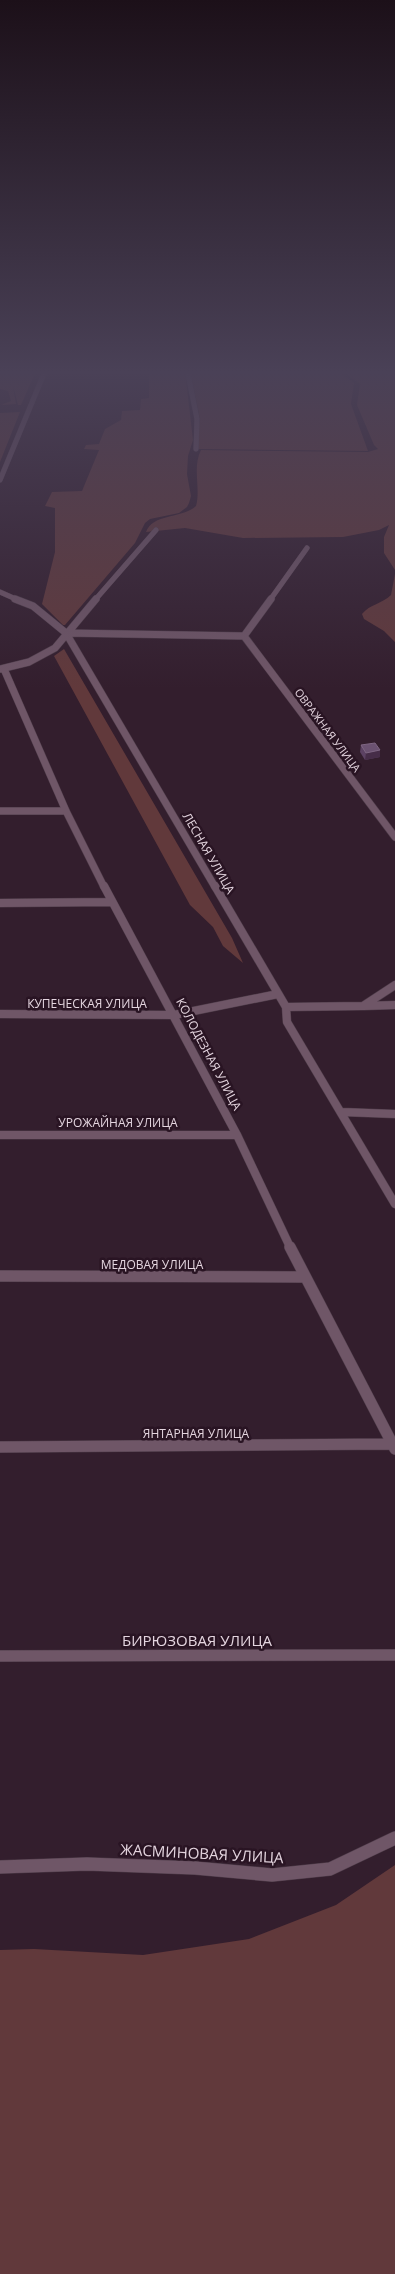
<svg xmlns="http://www.w3.org/2000/svg" width="395" height="2274" font-family="'Open Sans',sans-serif">
	<style>
		.green { fill: #61393b }
		.lines { fill: none; stroke-linecap: round; stroke-linejoin: round }
		.minor-far4-casing { stroke: #4f3d4a; stroke-width: 5.5 }
		.minor-far3-casing { stroke: #4f3d4a; stroke-width: 8 }
		.minor-far2-casing { stroke: #4f3d4a; stroke-width: 9 }
		.minor-far1-casing { stroke: #4f3d4a; stroke-width: 12 }
		.minor-casing { stroke: #4f3d4a; stroke-width: 14 }
		.minor-far4 { stroke: #6f5667; stroke-width: 5 }
		.minor-far3 { stroke: #6f5667; stroke-width: 7 }
		.minor-far2 { stroke: #6f5667; stroke-width: 8 }
		.minor-far1 { stroke: #6f5667; stroke-width: 11 }
		.minor { stroke: #6f5667; stroke-width: 13 }
		.wall { fill: #5c4263 }
		.shaded-wall { fill: #462d48 }
		.building { fill: #6b5271; stroke: #7e6682 }
		.labels { text-anchor: middle; dominant-baseline: central; stroke-width: 5; stroke-linejoin: round; paint-order: stroke }
		.far-street-label { font-size: 11px; fill: #e4d5df; stroke: #291423 }
		.street-label { font-size: 12px; fill: #e4d5df; stroke: #291423 }
		.near-street-label { font-size: 15px; fill: #e4d5df; stroke: #291423 }
	</style>
	<rect width="100%" height="100%" fill="#331e2d"/>
	<path class="green" d="M0 371H36L21 405H18L13 386 16 404 1 405 11 401 8 391 0 389Z
		M162 371H185L193 440 188 456 187 474 191 496 189 503 187 507 179 513 150 519 145 523 135 543 65 625H63L42 604 55 552V508L45 506 52 492 82 491 99 450 84 449 86 445 99 444 105 429 121 420 122 411 140 410 141 399 149 398V373Z
		M193 371H351L341 373 354 383 351 404 368 451 195 449 200 419 191 375Z
		M360 371H395V570L384 553V537L389 525 379 530 343 537 243 538 185 528 146 532C153 513 182 519 196 506 201 488 192 468 201 450L368 452 378 449 374 445 357 405 360 384 346 374Z
		M20 412 0 462V413Z
		M395 574V642L384 631 364 619 362 614C370 604 382 604 391 595Z
		M64 649 232 938 243 963 223 946 213 927 190 905 54 656Z
		M395 1865V2274H0V1950L34 1949 143 1955 249 1939 336 1905Z"/>
	<g class="lines">
		<g class="minor-far4-casing">
			<path id="minor-far4" d="M190 371 188 374 197 419 196 449
				M0 480 45 371
				M0 592 18 600
				M95 600 156 530
				M270 600 307 548"/>
		</g>
		<g class="minor-far3-casing">
			<path id="minor-far3" d="M15 599 33 606 66 633 215 887
				M66 633 244 636 395 837
				M244 636 271 599
				M0 669 29 662 55 648 96 599
				M4 669 66 811 104 887
				M0 811H66"/>
		</g>
		<g class="minor-far2-casing">
			<path id="minor-far2" d="M104 886 237 1135 291 1249
				M215 886 286 1007 287 1022 395 1204
				M0 903 112 902
				M364 1006 395 1005
				M286 1007 363 1006 395 985
				M0 1014 174 1015 278 994
				M342 1112 395 1114
				M0 1135H237"/>
		</g>
		<g class="minor-far1-casing">
			<path id="minor-far1" d="M290 1247 395 1449
				M0 1276 304 1277
				M0 1447 392 1444
				M0 1656 395 1655"/>
		</g>
		<g class="minor-casing">
			<path id="minor" d="M0 1867 87 1864 195 1868 272 1875 330 1869 395 1838"/>
		</g>
		<use href="#minor-far4" class="minor-far4"/>
		<use href="#minor-far3" class="minor-far3"/>
		<use href="#minor-far2" class="minor-far2"/>
		<use href="#minor-far1" class="minor-far1"/>
		<use href="#minor" class="minor"/>
	</g>
	<path class="wall" d="M361 745 380 750V757L365 760 360 752Z"/>
	<path class="shaded-wall" d="M380 750V757L365 760 366 753Z"/>
	<path class="building" d="M375 743 380 750 366 753 361 745Z"/>
	<linearGradient id="sky" x2="0" y2="1"><stop stop-color="#1c1019"/><stop offset="0.54" stop-color="#4a4157"/><stop offset="1" stop-color="#4a4157" stop-opacity="0"/></linearGradient>
	<rect width="395" height="689" fill="url(#sky)"/>
	<g class="labels">
		<g class="far-street-label">
			<text transform="translate(328 730) rotate(53)">ОВРАЖНАЯ УЛИЦА</text>
		</g>
		<g class="street-label">
			<text transform="translate(209 853) rotate(60)">ЛЕСНАЯ УЛИЦА</text>
			<text x="87" y="1003">КУПЕЧЕСКАЯ УЛИЦА</text>
			<text transform="translate(209 1054) rotate(62)">КОЛОДЕЗНАЯ УЛИЦА</text>
			<text x="118" y="1122">УРОЖАЙНАЯ УЛИЦА</text>
			<text x="152" y="1264">МЕДОВАЯ УЛИЦА</text>
			<text x="196" y="1433">ЯНТАРНАЯ УЛИЦА</text>
		</g>
		<g class="near-street-label">
			<text x="197" y="1640">БИРЮЗОВАЯ УЛИЦА</text>
			<text transform="translate(202 1853) rotate(3)">ЖАСМИНОВАЯ УЛИЦА</text>
		</g>
	</g>
</svg>
